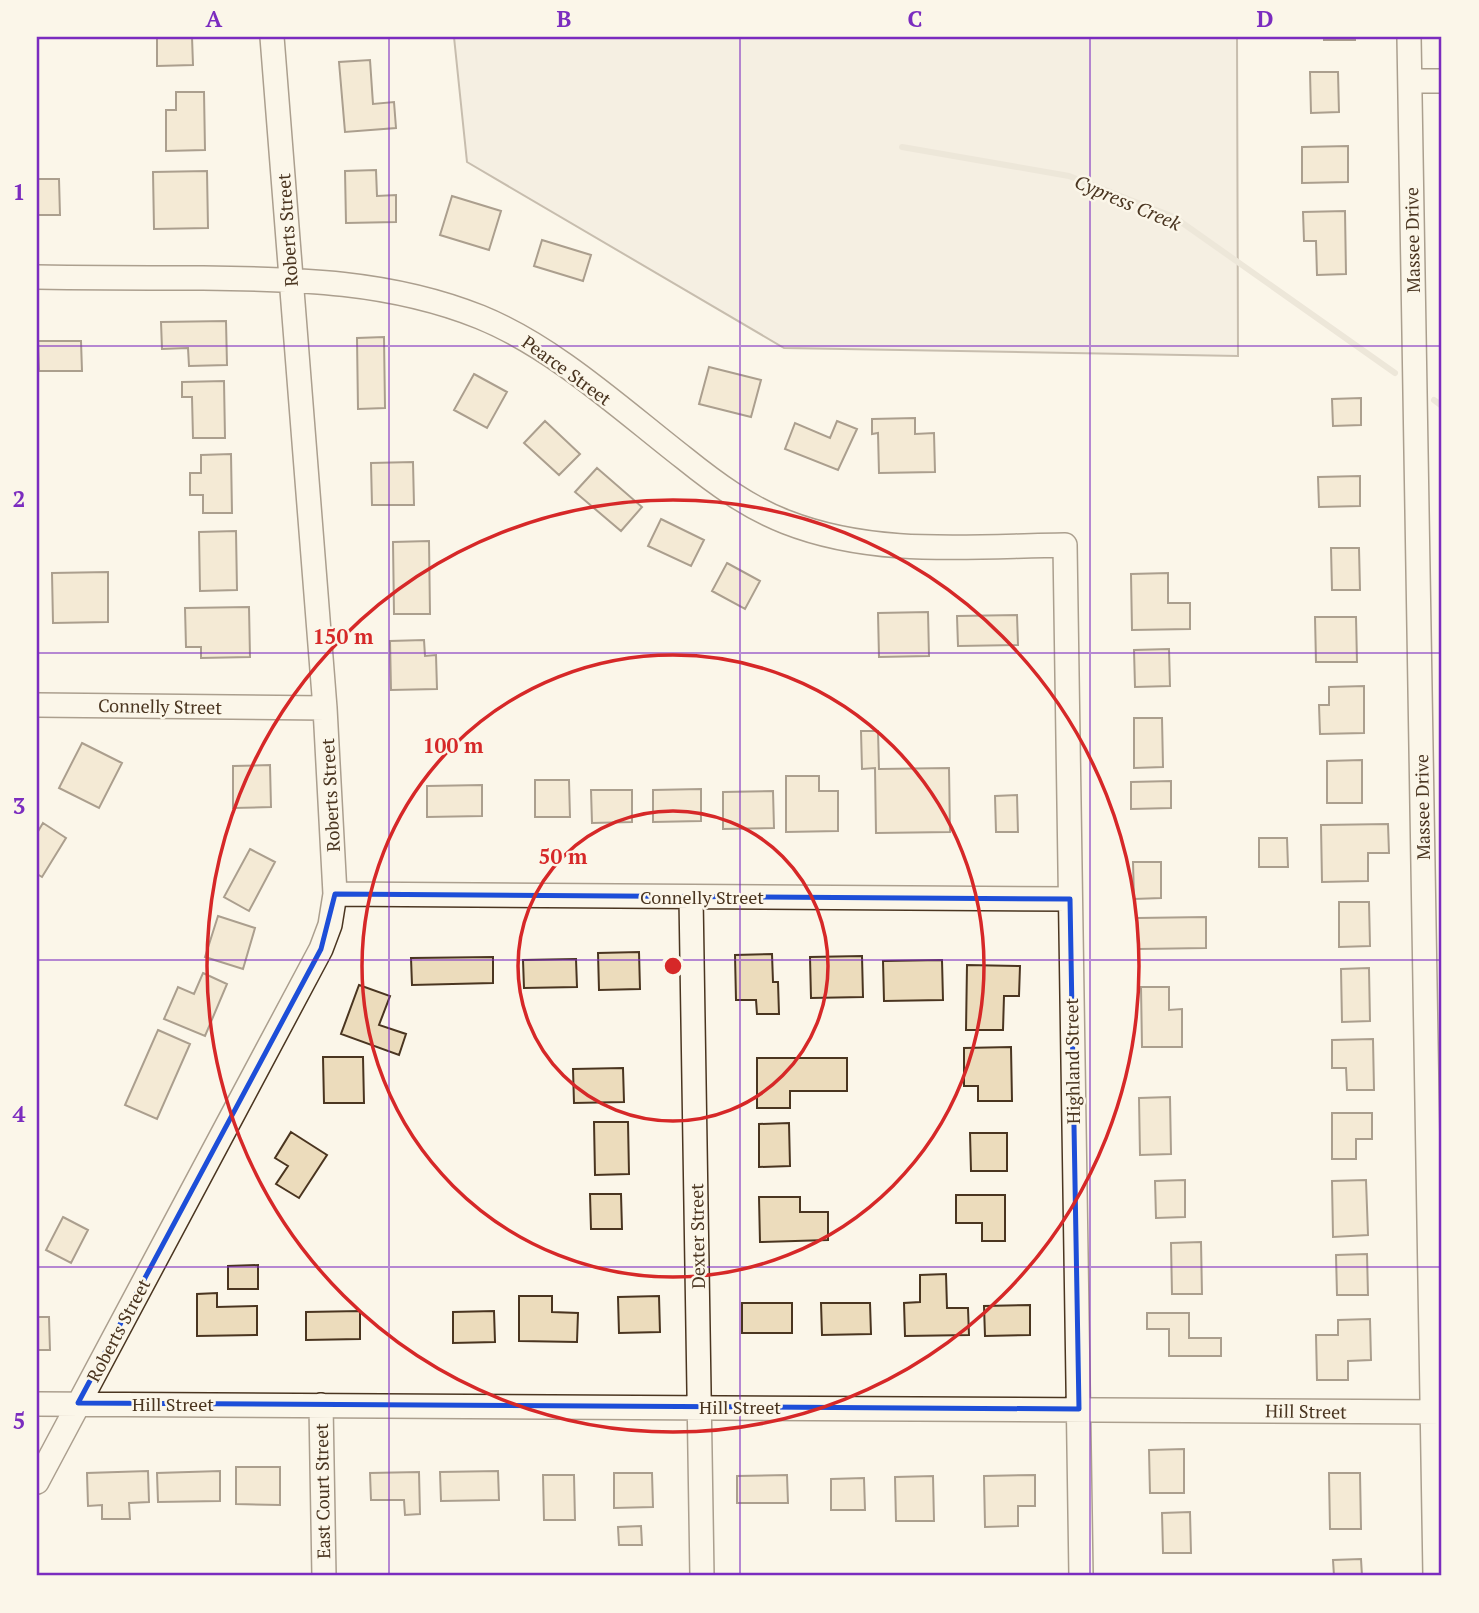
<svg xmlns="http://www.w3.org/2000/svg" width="1479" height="1613" font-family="'PT Serif',serif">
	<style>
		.green { fill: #ede6d9; stroke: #887966; stroke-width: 2 }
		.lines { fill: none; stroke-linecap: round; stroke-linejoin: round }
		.stream { stroke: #dcd4c6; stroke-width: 6 }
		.building { fill: #ecdcbc; stroke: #4a3520; stroke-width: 2 }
		.minor-casing { stroke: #4a3520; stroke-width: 26 }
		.minor { stroke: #fbf6e9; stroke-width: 23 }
		.marked { fill: none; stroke: #1d4ed8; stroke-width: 5; stroke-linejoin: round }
		.grid { fill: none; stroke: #7b2cbf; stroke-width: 2; stroke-opacity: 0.55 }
		.ring { fill: none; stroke: #d62828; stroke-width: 3.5 }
		.labels { text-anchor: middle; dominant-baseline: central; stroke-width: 5; stroke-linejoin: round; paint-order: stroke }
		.street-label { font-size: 18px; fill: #4a3520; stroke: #fbf6e9 }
		.water-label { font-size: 19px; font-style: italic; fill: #4a3520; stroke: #fbf6e9 }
		.centre { fill: #d62828; stroke: #fbf6e9; stroke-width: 3.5 }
		.ring-label { font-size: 21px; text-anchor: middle; font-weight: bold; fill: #d62828; stroke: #fbf6e9; stroke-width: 5; stroke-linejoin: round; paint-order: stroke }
		.neatline { fill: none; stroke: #7b2cbf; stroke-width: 2.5 }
		.grid-label { font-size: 23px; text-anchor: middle; font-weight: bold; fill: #7b2cbf }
	</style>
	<rect width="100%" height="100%" fill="#fbf6e9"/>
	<path class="green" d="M454 37H1237L1238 356 784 348 467 162Z"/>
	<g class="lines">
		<path class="stream" d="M902 147 1069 176 1174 217 1395 373
			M1434 400 1442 406"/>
	</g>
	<path class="building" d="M157 37H192L193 65 157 66Z
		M1324 37H1355V40H1324Z
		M370 60 373 104 394 102 396 128 345 132 339 62Z
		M1310 72H1338L1339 112 1311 113Z
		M176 92H204L205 150 166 151V110H176Z
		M1348 146V182L1302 183V147Z
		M376 170 377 196 396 195V222L346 223 345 171Z
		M207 171 208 228 154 229 153 172Z
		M37 179H59L60 215H37Z
		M452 196 501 211 489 250 440 235Z
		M1345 211 1346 274 1317 275 1316 241H1304L1303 212Z
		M542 240 591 255 583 281 534 266Z
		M226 321 227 365 189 366 188 348 162 349 161 322Z
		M384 337 385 408 358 409 357 338Z
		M38 341H81L82 371H39Z
		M709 367 761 380 751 417 699 404Z
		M474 374 507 392 487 428 454 410Z
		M224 381 225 438H193L192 397H182V382Z
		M1361 398V425L1333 426 1332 399Z
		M915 418V434L934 433 935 472 879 473 878 433 872 434V419Z
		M545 421 580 454 559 475 524 443Z
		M837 421 857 429 838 470 785 449 795 423 830 438Z
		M231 454 232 513H203V495H190V473H201V455Z
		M413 462 414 505H372L371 463Z
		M597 468 642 507 621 531 575 492Z
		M1360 476V506L1319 507 1318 477Z
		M661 519 704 540 691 566 648 546Z
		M236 531 237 590 200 591 199 532Z
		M429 541 430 614H394L393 542Z
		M1331 548H1359L1360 590H1332Z
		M727 563 760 581 745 609 712 591Z
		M108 572V622L53 623 52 573Z
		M1168 573V603H1190V629L1132 630 1131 574Z
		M249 607 250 657 201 658V647H186L185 608Z
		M928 612 929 656 879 657 878 613Z
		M1017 615 1018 645 958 646 957 616Z
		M1315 617H1356L1357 662H1316Z
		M424 640 425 656 436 655 437 689 391 690 390 641Z
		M1169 649 1170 686 1135 687 1134 650Z
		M1364 686V733L1320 734 1319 705H1329V687Z
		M1134 718H1162L1163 767 1134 768Z
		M861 731H878L879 769 949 768 950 832 876 833 875 768 862 769Z
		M82 743 122 763 99 808 59 788Z
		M1362 760V803H1327V761Z
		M270 765 271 807 233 808V766Z
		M786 776H819V791H838V831L786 832Z
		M535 780H569L570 817H535Z
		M1171 781V808L1131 809V782Z
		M482 785V816L427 817V786Z
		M701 789V821L653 822V790Z
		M591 790H632V822L592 823Z
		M773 791 774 828 723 829V792Z
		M1017 795 1018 832H996L995 796Z
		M43 823 66 838 42 877 37 874V833Z
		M1388 824 1389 853H1368V881L1322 882 1321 825Z
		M1259 838H1287L1288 867H1259Z
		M250 849 275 862 249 911 224 897Z
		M1133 862H1161V898L1134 899Z
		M1339 902H1369L1370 946 1339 947Z
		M218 916 255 928 243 969 205 957Z
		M1206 917V948L1138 949 1137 918Z
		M639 952 640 989 599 990 598 953Z
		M772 954 773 982H778L779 1014H757L756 1000H736L735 955Z
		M862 956 863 997 811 998 810 957Z
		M493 957V983L412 985 411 958Z
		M576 959 577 987 524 988 523 960Z
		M942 960 943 1000 884 1001 883 961Z
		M967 965 1020 966 1019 996H1004L1003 1030H966Z
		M1369 968 1370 1021 1342 1022 1341 969Z
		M203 973 227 984 205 1036 164 1019 178 987 194 994Z
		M359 985 390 996 379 1025 406 1034 399 1055 341 1034Z
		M1141 987H1169V1010L1182 1009V1047H1142Z
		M158 1030 190 1044 157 1119 125 1105Z
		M1373 1039 1374 1090H1347L1346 1068H1332V1040Z
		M1011 1047 1012 1101H978V1086H964V1048Z
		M323 1057H363L364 1103H324Z
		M757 1058H847V1091H790V1108H757Z
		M623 1068 624 1102 574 1103 573 1069Z
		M1170 1097 1171 1154 1140 1155 1139 1098Z
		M1332 1113H1372V1139H1356V1159H1332Z
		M594 1122H628L629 1174 595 1175Z
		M789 1123 790 1166 759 1167V1124Z
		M291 1132 327 1155 299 1198 276 1184 288 1166 275 1158Z
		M970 1133H1007V1171H971Z
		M1185 1180V1217L1156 1218 1155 1181Z
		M1366 1180 1368 1235 1333 1237 1332 1181Z
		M590 1194H621L622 1229H591Z
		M956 1195H1005V1241H982V1223H956Z
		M759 1197H800V1212H828V1240L760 1242Z
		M63 1217 88 1230 71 1263 46 1250Z
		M1201 1242 1202 1294H1172L1171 1243Z
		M1367 1254 1368 1295H1337L1336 1255Z
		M258 1265V1289H228V1266Z
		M946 1274 947 1308H968L969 1335 905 1336 904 1303 920 1302V1275Z
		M217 1293V1307L257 1306V1335L197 1336V1294Z
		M519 1296H552V1312L578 1313 577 1342 519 1341Z
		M659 1296 660 1332 619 1333 618 1297Z
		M742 1303H792V1333H742Z
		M821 1303H870L871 1334 822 1335Z
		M1030 1305V1335L985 1336 984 1306Z
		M360 1311V1339L306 1340V1312Z
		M494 1311 495 1342 453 1343V1312Z
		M1147 1313H1189V1338H1221V1356H1169V1329H1147Z
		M37 1317H49L50 1350H37Z
		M1370 1319 1371 1360 1348 1361V1380H1317L1316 1335H1338V1320Z
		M1184 1449V1493H1150L1149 1450Z
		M236 1467H280V1505L236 1504Z
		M148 1471 149 1502 129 1503 130 1519H102V1505L88 1506 87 1473Z
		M220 1471V1501L158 1502 157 1473Z
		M498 1471 499 1500 441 1501 440 1472Z
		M419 1472 420 1514 405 1515 404 1500H371L370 1473Z
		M614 1473H652L653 1507 614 1508Z
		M1329 1473H1360L1361 1529H1330Z
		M543 1475H574L575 1520H544Z
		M787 1475 788 1503H737V1476Z
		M1035 1475V1506H1018V1526L985 1527 984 1476Z
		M933 1476 934 1521H896L895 1477Z
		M864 1478 865 1510H831V1479Z
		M1190 1512 1191 1553H1163L1162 1513Z
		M641 1526 642 1545H619L618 1527Z
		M1361 1559 1362 1576H1324H1334L1333 1560Z"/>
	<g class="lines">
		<g class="minor-casing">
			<path id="minor" d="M1409 37 1435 1576
				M1410 81H1442
				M37 277C92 278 147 278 203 278 298 279 390 281 480 317 554 347 621 409 684 458 715 483 749 508 786 522 875 557 972 546 1065 545L1081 1576
				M37 705 325 708
				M335 894 1070 899
				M691 897 702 1576
				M37 1404 1442 1412
				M321 1405 324 1576
				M37 1482 321 949 330 925 335 894 325 708 272 37"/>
		</g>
		<use href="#minor" class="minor"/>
	</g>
	<path d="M0 0H1479V1613H0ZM335 894 1070 899 1079 1409 78 1403 321 949Z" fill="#fbf6e9" fill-opacity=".55" fill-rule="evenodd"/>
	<path class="marked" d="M335 894 1070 899 1079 1409 78 1403 321 949Z"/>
	<path class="grid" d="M389 37V1576M740 37V1576M1090 37V1576M37 346H1442M37 653H1442M37 960H1442M37 1267H1442"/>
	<g class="ring">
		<circle cx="673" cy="966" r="155"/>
		<circle cx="673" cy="966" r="311"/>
		<circle cx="673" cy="966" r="466"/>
	</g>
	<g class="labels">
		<g class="street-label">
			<text transform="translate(287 230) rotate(-94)">Roberts Street</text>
			<text transform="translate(1412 240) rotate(-91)">Massee Drive</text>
			<text transform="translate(567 370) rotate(36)">Pearce Street</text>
			<text transform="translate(160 706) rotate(1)">Connelly Street</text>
			<text transform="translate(330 795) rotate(-93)">Roberts Street</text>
			<text transform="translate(1422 807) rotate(-91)">Massee Drive</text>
			<text x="702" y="897">Connelly Street</text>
			<text transform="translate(1072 1061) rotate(-91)">Highland Street</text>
			<text transform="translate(697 1236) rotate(-91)">Dexter Street</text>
			<text transform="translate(118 1330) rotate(-62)">Roberts Street</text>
			<text x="173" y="1404">Hill Street</text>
			<text x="740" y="1407">Hill Street</text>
			<text transform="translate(1306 1411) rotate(1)">Hill Street</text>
			<text transform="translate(322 1491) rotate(-91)">East Court Street</text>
		</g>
		<g class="water-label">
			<text transform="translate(1128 202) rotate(23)">Cypress Creek</text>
		</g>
	</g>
	<circle cx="673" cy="966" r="10" class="centre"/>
	<g class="ring-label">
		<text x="343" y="644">150 m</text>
		<text x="453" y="753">100 m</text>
		<text x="563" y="864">50 m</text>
	</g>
	<rect width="1479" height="1613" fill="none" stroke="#fbf6e9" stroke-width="77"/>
	<rect x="38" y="38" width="1402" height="1536" class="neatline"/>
	<g class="grid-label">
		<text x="214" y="27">A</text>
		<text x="564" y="27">B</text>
		<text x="915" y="27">C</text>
		<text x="1265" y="27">D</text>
		<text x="19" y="200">1</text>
		<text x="19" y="507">2</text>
		<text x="19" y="814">3</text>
		<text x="19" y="1122">4</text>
		<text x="19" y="1429">5</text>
	</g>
</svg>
